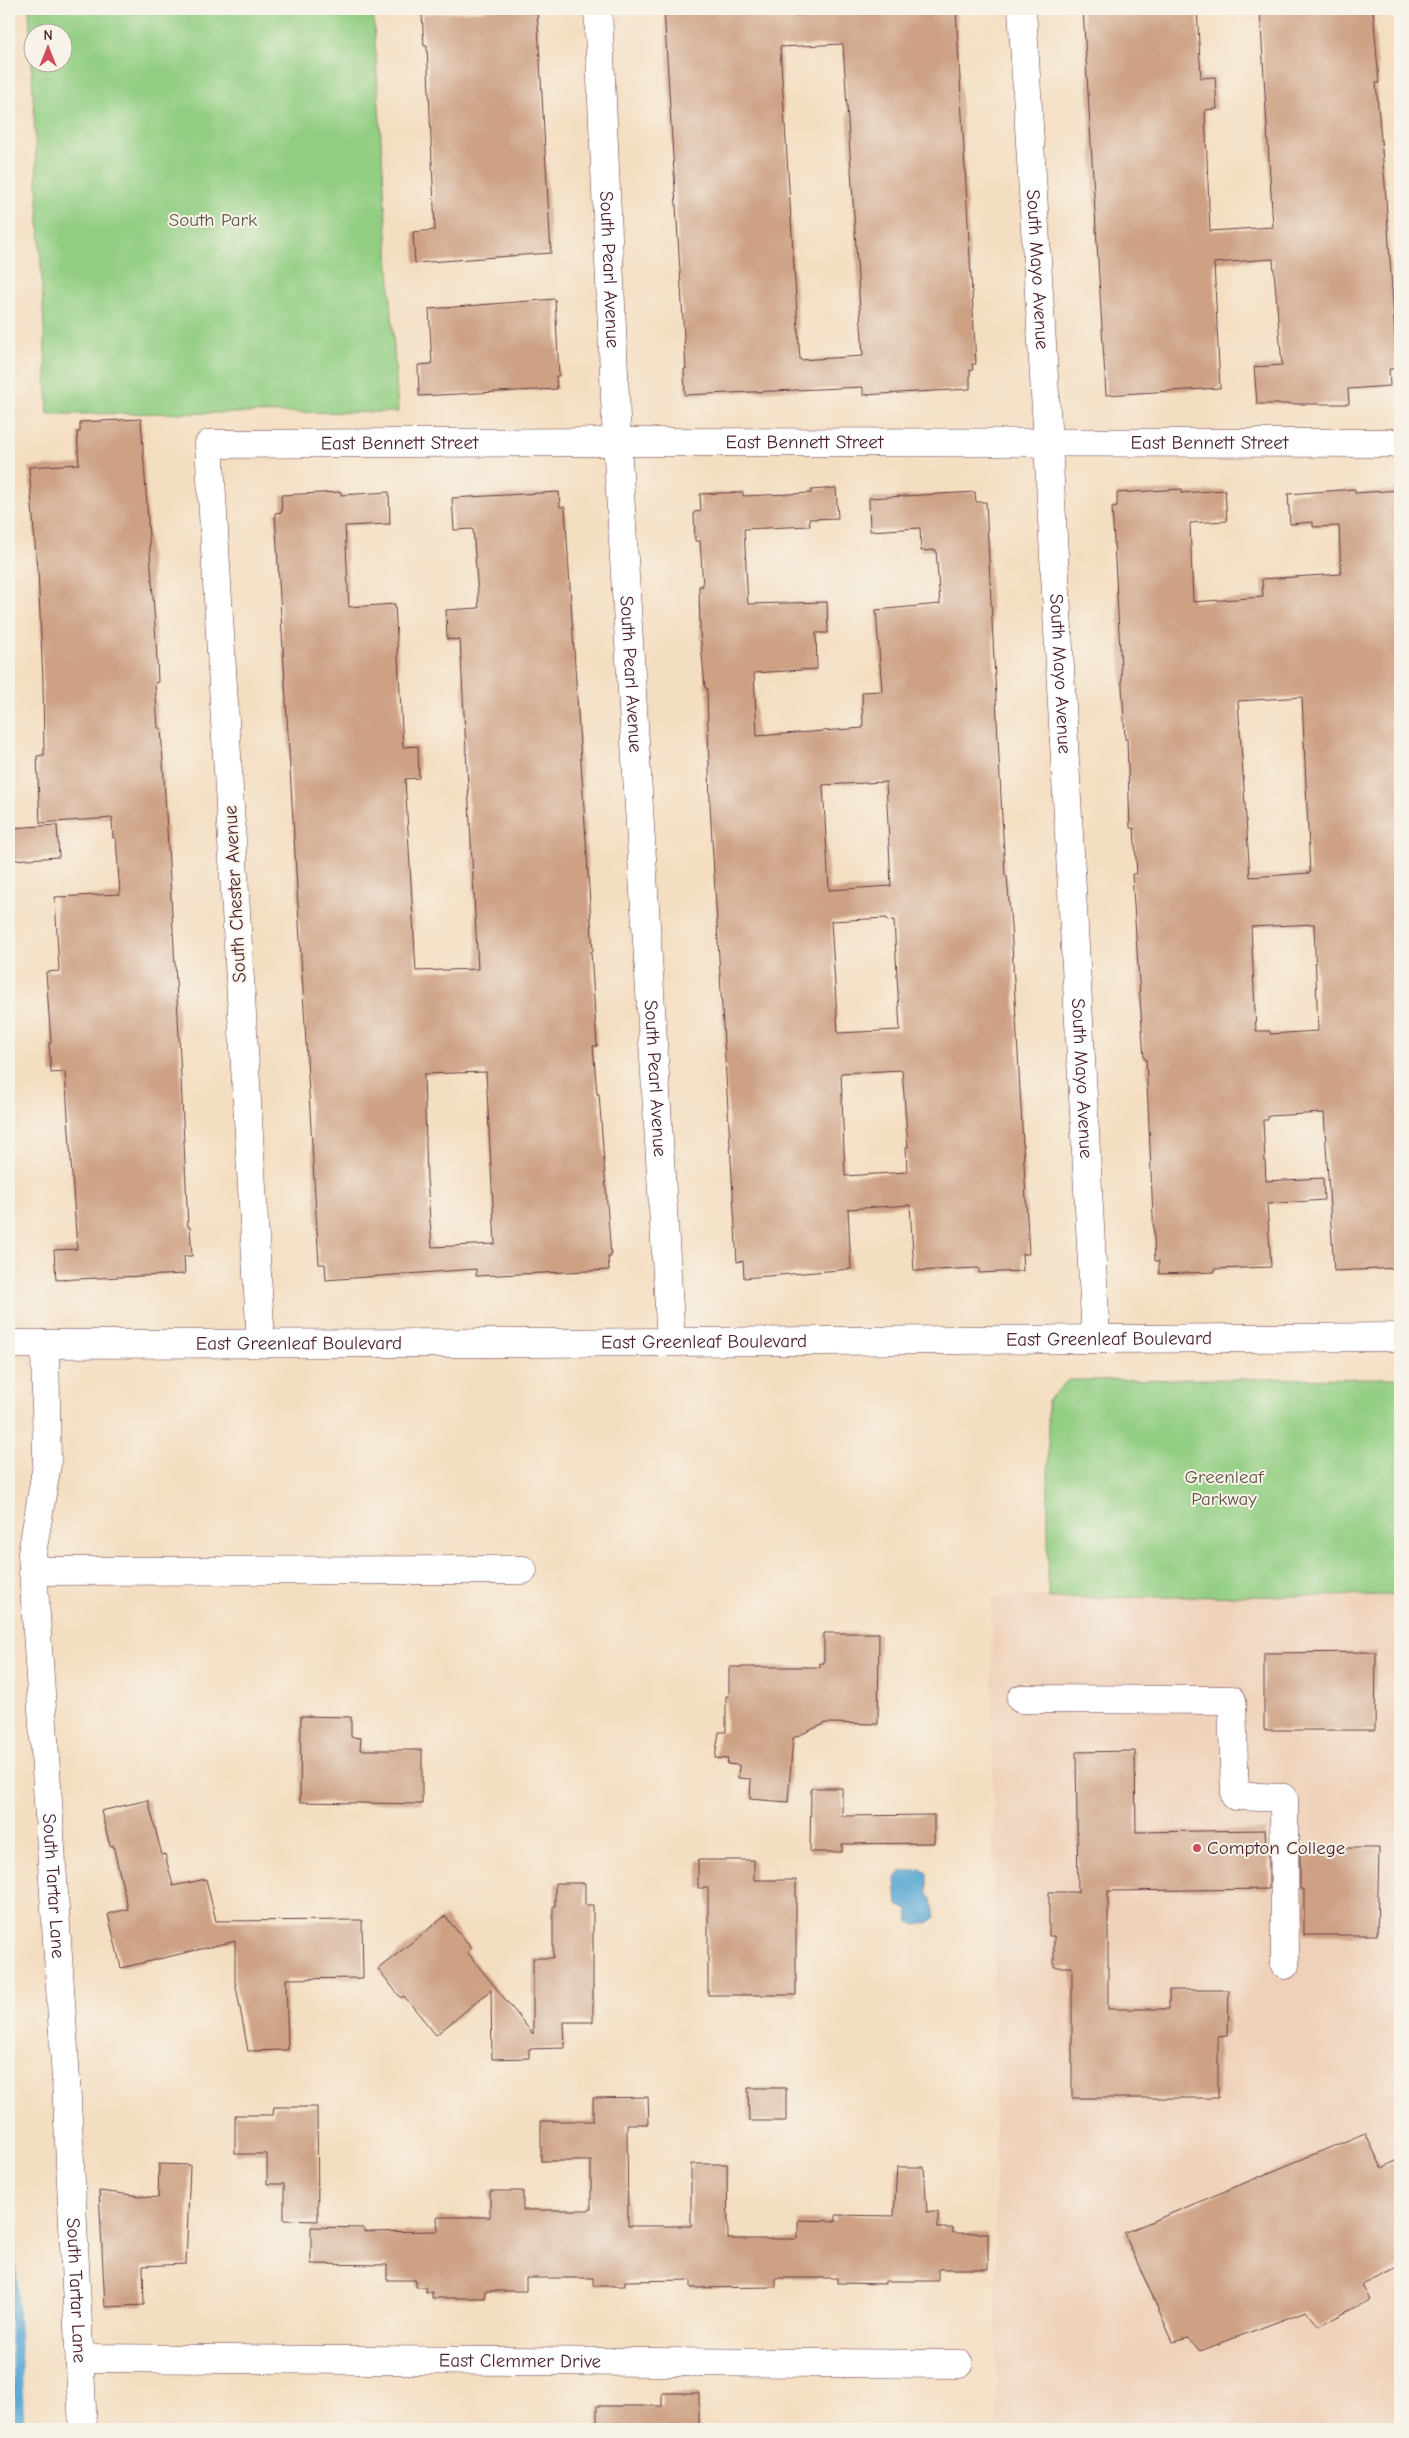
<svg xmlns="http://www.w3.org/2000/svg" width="1409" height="2438" font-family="'Comic Neue',sans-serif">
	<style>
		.built { fill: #efd1ba }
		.green { fill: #92ce82; stroke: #6e7656; fill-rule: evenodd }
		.water { fill: #5aa8d4; stroke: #526480 }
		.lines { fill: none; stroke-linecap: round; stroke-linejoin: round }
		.stream { stroke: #5aa8d4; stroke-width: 10 }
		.building { fill: #cea185; fill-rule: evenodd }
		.minor-casing { stroke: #643c42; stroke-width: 29 }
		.minor { stroke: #fff; stroke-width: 28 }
		.poi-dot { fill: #d1495b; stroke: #f7f3e8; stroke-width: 2 }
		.labels { text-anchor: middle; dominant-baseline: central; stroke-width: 4; stroke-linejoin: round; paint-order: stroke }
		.park-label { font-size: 19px; fill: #605445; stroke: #f7f3e8 }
		.street-label { font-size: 19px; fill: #4a1f2b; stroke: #f7f3e8 }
		.poi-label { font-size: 19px; fill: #4a1f2b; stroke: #f7f3e8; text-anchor: start }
	</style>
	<rect width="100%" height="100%" fill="#f7f3e8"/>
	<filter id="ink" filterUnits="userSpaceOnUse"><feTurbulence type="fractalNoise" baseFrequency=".02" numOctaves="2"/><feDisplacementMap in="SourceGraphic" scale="10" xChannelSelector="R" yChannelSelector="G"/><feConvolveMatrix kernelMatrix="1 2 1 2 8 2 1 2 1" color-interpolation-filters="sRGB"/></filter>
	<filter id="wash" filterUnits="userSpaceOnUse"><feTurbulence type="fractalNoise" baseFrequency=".0096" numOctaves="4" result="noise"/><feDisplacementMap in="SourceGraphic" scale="20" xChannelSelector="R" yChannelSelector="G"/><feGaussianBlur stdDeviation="1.12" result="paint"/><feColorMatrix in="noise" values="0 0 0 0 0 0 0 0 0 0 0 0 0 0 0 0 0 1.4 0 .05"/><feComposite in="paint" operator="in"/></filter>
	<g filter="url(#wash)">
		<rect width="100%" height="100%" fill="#f4dec1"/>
		<path class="built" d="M1400 1595V2429H997L992 1597Z"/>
		<path class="green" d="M29 9H373L398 412 48 414ZM32 32H62V62H32Z
			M1400 1378V1595L1048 1598V1400L1068 1380Z"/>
		<path class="water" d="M920 1869 927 1873V1892L932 1900 935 1918C926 1925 920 1926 909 1922L908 1910 897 1905 895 1879 901 1872Z"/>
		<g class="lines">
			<path class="stream" d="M9 2216 20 2429"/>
		</g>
		<g id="blocks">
			<path class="building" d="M486 9H537L551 253 415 263 413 232 435 230 427 46H424L422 14 486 11Z
				M664 9H731V11L779 9V16L906 9H956L976 364H972L973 370H970V389L863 395V387L685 395 684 369H686ZM843 44 863 356 800 360 780 47Z
				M1083 9H1197L1201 78 1215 77 1217 109 1205 110 1210 231 1273 227 1260 10 1373 9 1379 83H1376L1385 184 1395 336 1396 369H1389L1390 386 1348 389 1349 404H1257L1254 367 1282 365 1273 259 1214 263 1220 388 1106 395Z
				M555 299 559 376H556L557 389 419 396 418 365 432 364 429 309Z
				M141 419 156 640 158 682 155 683 158 728H161L178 1016 188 1227H190L192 1256H184L185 1274 56 1280 54 1250 77 1249 65 1072 51 1073 49 1043H51L46 972 59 971 55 897 120 894 116 838H113L112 818 40 823 37 756 44 755 43 682 38 570H37L29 467 79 464 77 432H80V422Z
				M836 488 838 518 809 519 810 526 744 529 748 604 827 602 828 633H816L817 669 754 673 757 736 863 728 862 692 882 691 876 610 940 604 936 550 921 551 920 528 870 531 869 498 975 492 976 502H986L1005 876H1007L1011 926 1029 1254H1022L1023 1271 979 1273V1268L914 1271 910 1205 848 1209 851 1269 744 1278 743 1261 737 1262 710 805 707 688H705L700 631 699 586H703L700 541H695L694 512 701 511 700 494 743 492V496L811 493V490ZM886 782 891 886 829 890 823 785ZM887 918V921L894 920 900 1030 838 1033 831 921ZM902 1070 908 1147H906L907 1172 845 1176 841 1073Z
				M1182 489V493L1225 490 1227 521 1190 523 1193 602 1263 597 1262 579 1341 574 1339 526 1313 527V522L1290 524 1288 494 1355 489V493L1400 490V1268L1334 1271 1324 1113 1268 1116V1120H1263L1266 1181 1323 1178 1324 1200 1267 1204 1271 1267 1215 1269V1272L1159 1274V1261H1155L1146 1059H1144L1132 874H1137L1134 828H1130L1127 739H1125L1112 507 1117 506V493ZM1302 697 1310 873 1250 877 1238 701ZM1314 924 1318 1031 1270 1034V1031H1256L1251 927Z
				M341 492V495L389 492 390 524 345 526 349 607 395 604 403 747 418 746 419 778 405 779 416 971 478 969 460 640 447 639 446 610 479 608 473 529 454 530 452 498 559 492 560 507H565L593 952H591L597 1046H593L597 1094H599L611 1257H608L609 1270 476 1276V1269L326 1280 325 1264H319L275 513 282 512 281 495ZM486 1072 495 1244 432 1247 427 1179 424 1074Z
				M57 825 59 857 12 860 10 828Z
				M824 1633H879L878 1724 826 1723 793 1738 788 1802 750 1799 751 1779 738 1778 739 1765 727 1764 728 1759 715 1758 719 1732H726V1696H729V1667H820V1663H824Z
				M1376 1652 1375 1730H1264V1653Z
				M301 1716 351 1717V1737L361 1738 360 1750H422V1804L300 1802Z
				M1135 1751 1136 1832 1265 1830 1266 1848H1269V1889L1108 1891V2009H1169V1990H1229L1228 2036 1218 2037V2098H1072V1967H1054V1936H1049V1892H1078L1076 1752Z
				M811 1788H842V1816L934 1815V1843L842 1844V1852H810Z
				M148 1800 162 1855 165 1854 173 1886 206 1879 216 1921 362 1920 363 1978 286 1979 288 2050 248 2051 235 1981V1941L121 1968 108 1914 128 1909 113 1845 110 1846 101 1811Z
				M1300 1848H1379L1377 1935H1304V1889H1300Z
				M698 1860H754V1880H796V1995H708V1888H698Z
				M555 1883H585V1905H593V2022H564L565 2048 529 2049V2058L492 2059 491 1990 436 2035 404 1996 401 1998 378 1969 445 1916 471 1948 467 1952 533 2034V1958H553V1906H555Z
				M748 2088H786V2121H749Z
				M648 2097 649 2124H627L628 2226H691V2164H727L728 2239H798V2220L836 2221V2215L894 2216 897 2167H924L927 2212H938V2228H953V2233H988V2269H938V2281H885V2284L837 2283V2278H776V2287L691 2288V2280L625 2281V2286H593V2278H526V2291H485V2298H432V2292H426V2287H416V2280H387V2265L311 2264V2227L364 2228V2232L438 2231 437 2217H490V2191H523V2210H591V2161H541V2121H593V2098Z
				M274 2107H317L318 2221 284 2220V2184H267V2154H235V2115H273Z
				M1365 2133 1382 2168 1400 2159V2267L1362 2285 1370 2300 1319 2326 1306 2311 1200 2351 1188 2338 1173 2342 1124 2233Z
				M159 2164 190 2165 186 2264 143 2266 144 2305 105 2307 99 2191 158 2198Z
				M662 2393H699V2429H597V2406H662Z"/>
		</g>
	</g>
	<g filter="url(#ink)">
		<use href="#blocks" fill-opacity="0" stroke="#643c42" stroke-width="1"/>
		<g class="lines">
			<g class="minor-casing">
				<g id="minor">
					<path id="s1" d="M598 9 617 442 671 1341"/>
					<path id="s2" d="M1022 9 1048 444 1096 1338"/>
					<path id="s3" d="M261 1343 209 444 617 442 1400 443"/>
					<path id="s4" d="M9 1344 532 1343 1400 1337"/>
					<path id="s5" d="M45 1344 47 1464 32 1554 66 2080 83 2429"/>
					<path d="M33 1571 523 1570"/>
					<path d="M1021 1699 1232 1700 1235 1796 1284 1798 1285 1965"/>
					<path id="s6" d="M81 2358 959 2364"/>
				</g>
			</g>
			<use href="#minor" class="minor"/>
		</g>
	</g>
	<circle class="poi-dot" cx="1197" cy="1848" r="5"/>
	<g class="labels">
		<g class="park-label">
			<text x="213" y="220">South Park</text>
			<text x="1224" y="1477">Greenleaf<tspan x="1224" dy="22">Parkway</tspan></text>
		</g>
		<g class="street-label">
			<text stroke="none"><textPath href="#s2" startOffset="261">South Mayo Avenue</textPath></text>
			<text stroke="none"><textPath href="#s1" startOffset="261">South Pearl Avenue</textPath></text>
			<text stroke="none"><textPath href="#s3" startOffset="1091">East Bennett Street</textPath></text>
			<text stroke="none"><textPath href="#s3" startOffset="1496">East Bennett Street</textPath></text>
			<text stroke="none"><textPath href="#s3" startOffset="1901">East Bennett Street</textPath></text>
			<text stroke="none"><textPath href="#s2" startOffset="666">South Mayo Avenue</textPath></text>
			<text stroke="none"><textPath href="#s1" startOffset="666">South Pearl Avenue</textPath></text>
			<text transform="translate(235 894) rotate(-93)">South Chester Avenue</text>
			<text stroke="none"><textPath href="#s2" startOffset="1071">South Mayo Avenue</textPath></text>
			<text stroke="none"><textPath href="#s1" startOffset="1071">South Pearl Avenue</textPath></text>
			<text stroke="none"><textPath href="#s4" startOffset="1100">East Greenleaf Boulevard</textPath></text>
			<text stroke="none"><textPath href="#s4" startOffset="695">East Greenleaf Boulevard</textPath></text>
			<text stroke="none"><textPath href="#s4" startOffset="290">East Greenleaf Boulevard</textPath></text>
			<text stroke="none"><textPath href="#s5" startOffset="544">South Tartar Lane</textPath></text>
			<text stroke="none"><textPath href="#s5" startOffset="949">South Tartar Lane</textPath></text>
			<text stroke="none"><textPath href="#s6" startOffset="439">East Clemmer Drive</textPath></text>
		</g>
		<g class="poi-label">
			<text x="1207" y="1848">Compton College</text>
		</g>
	</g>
	<rect width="1409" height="2438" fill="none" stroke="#f7f3e8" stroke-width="30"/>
	<g transform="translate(48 48)"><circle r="24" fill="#f7f3e8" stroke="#b29e9c"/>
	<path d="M0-4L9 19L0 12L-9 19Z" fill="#d1495b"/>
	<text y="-8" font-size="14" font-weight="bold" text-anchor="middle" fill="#4a1f2b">N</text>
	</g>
</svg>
